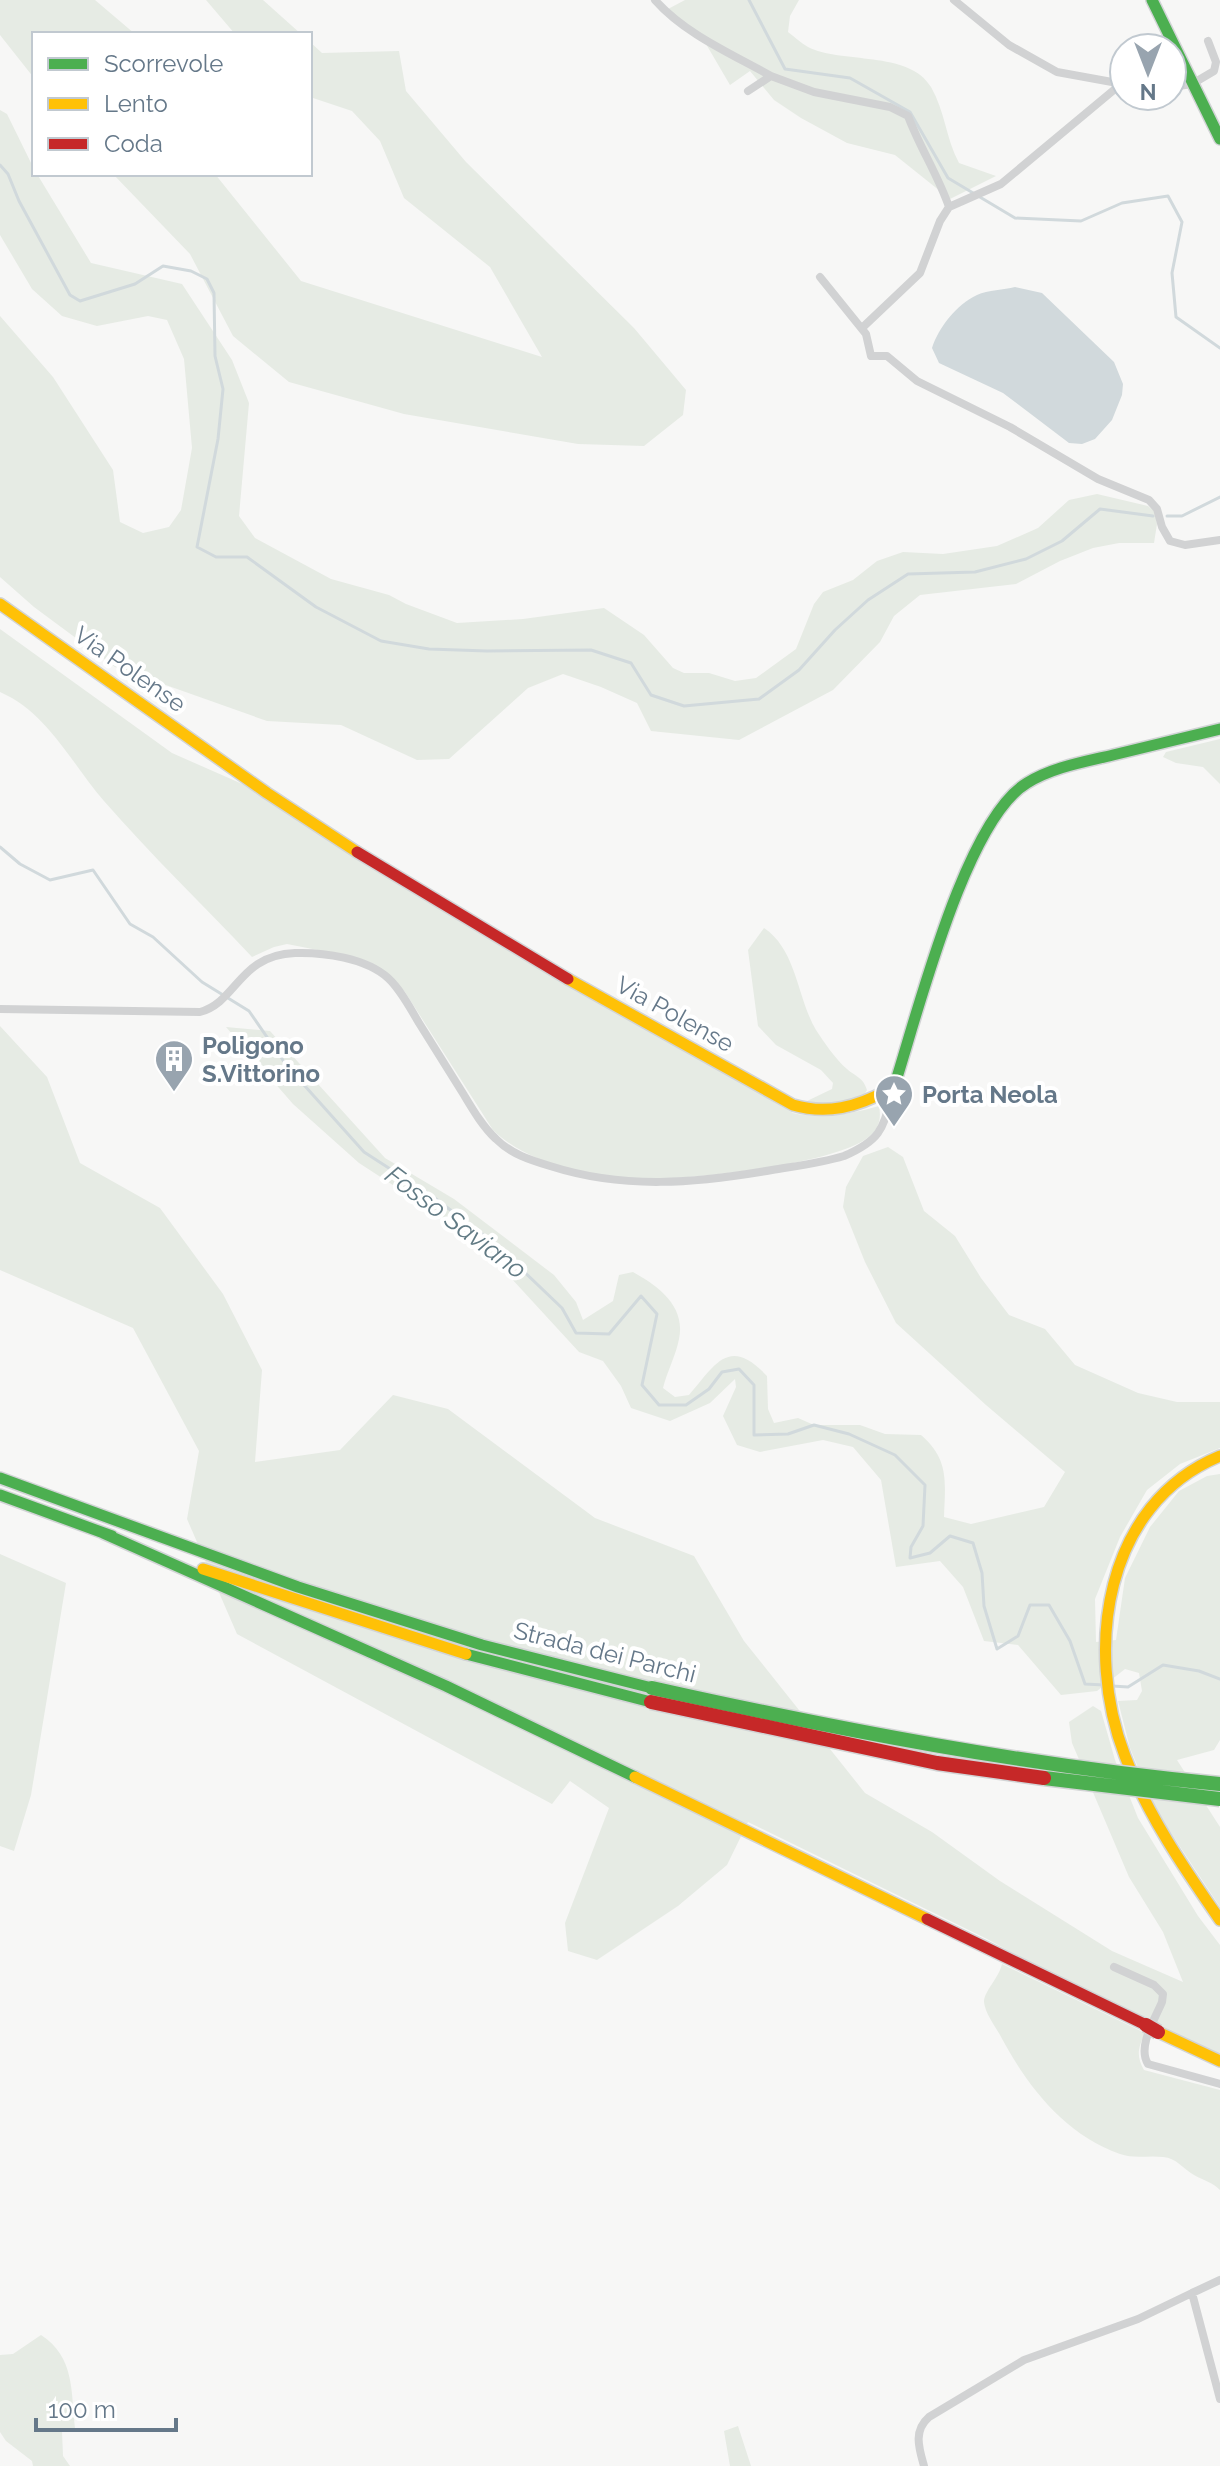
<svg xmlns="http://www.w3.org/2000/svg" width="1220" height="2466" font-family="Raleway,sans-serif">
	<style>
		.green { fill: #e6ebe4 }
		.water { fill: #d1d9dc }
		.lines { fill: none; stroke-linecap: round; stroke-linejoin: round }
		.stream { stroke: #d1d9dc; stroke-width: 3 }
		.fast-casing { stroke: #d2d4d6; stroke-width: 14 }
		.slow-casing { stroke: #d2d4d6; stroke-width: 14 }
		.jam-casing { stroke: #d2d4d6; stroke-width: 14 }
		.street { stroke: #d1d2d3; stroke-width: 8 }
		.fast { stroke: #4caf50; stroke-width: 11 }
		.slow { stroke: #ffc107; stroke-width: 11 }
		.jam { stroke: #c62828; stroke-width: 11 }
		.fast-bridge-casing { stroke: #d2d4d5; stroke-width: 17; stroke-linecap: butt }
		.jam-bridge-casing { stroke: #d2d4d5; stroke-width: 17; stroke-linecap: butt }
		.fast-bridge { stroke: #4caf50; stroke-width: 14 }
		.jam-bridge { stroke: #c62828; stroke-width: 14 }
		.labels { text-anchor: middle; dominant-baseline: central; stroke-width: 8; stroke-linejoin: round; paint-order: stroke }
		.street-label { font-size: 24px; fill: #657889; stroke: #fff }
		.poi-label { font-size: 24px; font-weight: bold; fill: #657889; stroke: #fff; text-anchor: start }
		.water-label { font-size: 26px; font-style: italic; fill: #617a84; stroke: #fff }
	</style>
	<rect width="100%" height="100%" fill="#f7f7f6"/>
	<path class="green" d="M0 0H95L135 34H34V78L0 35Z
		M206 0H263L301 34H235Z
		M685 0H799L790 16 788 32C795 37 801 43 808 47 840 64 909 50 931 87 945 111 946 139 959 163L996 176 950 199 895 155 847 143 801 118 774 100 750 71 730 85 706 44 668 9Z
		M310 42 322 53 399 51 406 91 466 162 634 328 686 390 683 415 644 446 578 444 404 414 289 382 233 336 190 254 113 174H215L301 281 542 357 490 267 404 198 380 141 352 111 310 97Z
		M0 110 7 114 34 169V174H37L91 263 182 284 232 360 249 403 239 516 255 538 331 579 389 595 406 604 457 623 523 619 604 608 644 635 673 668 684 673H709L735 681 756 678 796 649 814 604 823 592 853 580 877 561 903 552 943 554 997 546 1038 528 1069 500 1097 494 1148 506 1155 512 1157 524 1154 543H1119L1093 548 1060 561 1016 584 920 595 894 616 880 642 833 690 739 740 651 731 637 703 601 687 563 674 528 688 449 759 417 760 341 725 267 721 115 667 34 607 0 577V316L53 377 113 470 120 522 143 533 169 527 181 510 192 448 184 359 167 320 148 316 97 326 62 316 32 289 0 235Z
		M0 629 172 753 258 791 616 1011 793 1113C823 1120 850 1114 879 1106 881 1116 880 1126 872 1134 843 1165 679 1181 635 1179 587 1176 528 1164 493 1130L405 992 385 971 348 956 287 944 274 947 252 957C203 905 151 855 104 801 71 763 48 713 0 692Z
		M1220 739V784L1203 767 1176 763 1163 757 1166 752Z
		M764 928C797 950 797 998 816 1030 824 1042 836 1060 847 1069 856 1077 863 1077 867 1090L861 1100 822 1108 807 1107V1101L832 1089 833 1083 821 1070 776 1045 758 1026 748 950Z
		M0 1026 47 1077 80 1163 160 1208 223 1294 262 1370 255 1462 340 1450 393 1395 448 1409 595 1518 694 1556 744 1641 865 1793 932 1832 1000 1881 1112 1951 1183 1982 1163 1932 1129 1877 1072 1743 1069 1722 1093 1706 1101 1711 1115 1760 1138 1818 1198 1916 1220 1945V2056L1097 1998 987 1939 748 1822 727 1865 678 1906 597 1960 568 1951 565 1923 609 1808 570 1781 552 1804 237 1634 187 1519 199 1451 133 1328 0 1270Z
		M226 1027 270 1031 385 1158 454 1199 554 1275 576 1302 583 1320 613 1301 619 1275 633 1272C658 1286 686 1306 679 1339 676 1355 667 1372 663 1388L675 1397 689 1395C715 1365 729 1335 767 1376L768 1409 774 1423 798 1418 814 1425H860L885 1434 921 1435C950 1460 945 1483 944 1517L971 1524 1044 1507 1065 1472 986 1405 896 1323 865 1262 843 1207 846 1187 863 1156 888 1147 903 1157 924 1211 955 1236 981 1278 1009 1315 1045 1329 1075 1365 1138 1393 1177 1402H1220V1448L1180 1464 1147 1490 1120 1537 1095 1599 1096 1642 1116 1640 1125 1578 1150 1527 1179 1491 1207 1476 1220 1474V1740L1214 1750 1177 1760 1220 1827V1907L1155 1809 1130 1748 1118 1701 1137 1700 1142 1691 1139 1673 1125 1669 1097 1691 1061 1695 1018 1645 984 1641 963 1587 940 1561 896 1567 881 1480 853 1447 823 1440 760 1452 737 1445 723 1416 736 1387 735 1379 710 1403 670 1421 631 1408 621 1386 603 1361 579 1352 511 1278 482 1243 359 1163 293 1104Z
		M0 1554 66 1583 31 1795 14 1851 0 1846Z
		M1002 1964 1145 2033C1138 2048 1136 2056 1144 2070L1220 2090V2190C1211 2181 1204 2181 1194 2175 1183 2169 1177 2158 1163 2157 1149 2155 1134 2159 1120 2154 1064 2134 1027 2086 1000 2035 995 2026 985 2013 984 2002 984 1991 999 1978 1002 1964Z
		M41 2335C75 2357 71 2392 75 2428L62 2431 63 2456 70 2466H33L32 2461 6 2441 0 2432V2355L13 2354Z
		M738 2426 751 2466H730L724 2431Z"/>
	<path class="water" d="M1015 287 1042 293 1114 362 1123 384 1122 395 1112 420 1095 439 1082 444 1069 443 1003 393 939 363 932 348C939 327 956 305 977 295 988 290 1004 290 1015 287Z"/>
	<g class="lines">
		<path class="stream" d="M749 0 785 69 850 78 910 112 948 178 1015 218 1081 221 1122 203 1168 196 1182 222 1172 273 1176 317 1220 348
			M0 165 8 174 19 201 70 295 80 301 135 284 163 266 191 271 207 279 214 293 215 356 223 389 218 439 197 547 216 557H247L316 607 381 641 429 649 487 651 591 650 631 663 651 695 684 706 759 699 799 670 835 630 868 600 908 574 975 572 1026 559 1062 541 1100 509 1153 516
			M1167 516H1182L1220 497
			M0 847 20 864 50 880 93 870 130 924 153 937 202 982 249 1011 287 1066 364 1152 432 1196 494 1243 562 1308 576 1333 609 1334 641 1296 657 1314 642 1385 659 1405H686L709 1389 722 1372 739 1369 754 1385V1435L788 1434 814 1425 849 1434 895 1455 925 1485 923 1526 911 1547 910 1558 930 1553 950 1536 973 1543 982 1573 984 1606 997 1649 1018 1636 1030 1605H1049L1070 1641 1085 1684 1104 1685
			M1112 1686 1128 1687 1163 1665 1199 1671 1220 1679"/>
		<g class="fast-casing">
			<path id="fast" d="M1152 0 1220 139
				M888 1090 894 1087C917 1016 965 820 1027 783 1053 767 1084 762 1113 755 1149 746 1184 738 1220 729
				M0 1478 298 1587 482 1645 652 1688
				M0 1495 112 1536
				M103 1533 446 1686 635 1777
				M466 1654 651 1702"/>
		</g>
		<g class="slow-casing">
			<path id="slow" d="M0 604 267 793 357 852
				M568 979 793 1105C827 1115 857 1107 888 1090
				M1220 1456C1104 1504 1084 1650 1125 1756 1148 1816 1184 1868 1220 1920
				M203 1569 466 1654
				M635 1777 927 1919
				M1158 2032 1220 2061"/>
		</g>
		<g class="jam-casing">
			<path id="jam" d="M357 852 568 979
				M927 1919 1146 2025"/>
		</g>
		<path class="street" d="M655 0C685 34 732 54 771 76
			M954 0 1009 45 1057 72 1123 84
			M1172 87 1192 84 1214 71 1216 62 1208 41
			M748 91 771 76 814 92 890 107 908 116C920 148 938 175 949 207
			M820 277 866 334 871 356H887L917 381 1010 427 1098 479 1149 500 1157 509 1162 527 1170 541 1185 545 1220 540
			M862 328 920 273 940 221 949 207 1001 184 1121 84
			M0 1009 200 1012C237 1002 239 955 295 953 323 952 366 958 388 978 401 990 410 1008 419 1023 434 1047 449 1071 464 1095 473 1110 483 1127 496 1139 511 1154 530 1160 550 1166 625 1190 696 1183 772 1170 796 1166 821 1163 844 1156 885 1138 883 1126 894 1087
			M1114 1967 1154 1985 1163 1994 1162 2002C1155 2019 1137 2047 1148 2064L1220 2084
			M1192 2293 1220 2280
			M924 2466C919 2448 913 2431 929 2417L1024 2360 1138 2319 1192 2293 1220 2399"/>
		<use href="#fast" class="fast"/>
		<use href="#slow" class="slow"/>
		<use href="#jam" class="jam"/>
		<g class="fast-bridge-casing">
			<path id="fast-bridge" d="M652 1688C840 1730 1028 1766 1220 1784
				M1044 1778 1220 1799"/>
		</g>
		<g class="jam-bridge-casing">
			<path id="jam-bridge" d="M651 1702 937 1763 1044 1778
				M1146 2025 1158 2032"/>
		</g>
		<use href="#fast-bridge" class="fast-bridge"/>
		<use href="#jam-bridge" class="jam-bridge"/>
	</g>
	<defs>
		<g id="building-pin" transform="scale(2)"><path d="M0 17L-7.5 6A9.5 9.5 0 1 1 7.5 6Z" fill="#98a4af" stroke="#fff"/><path d="M-4-6H4V6H1V3H-1V6H-4ZM-2.5-4.3h1.7v1.8h-1.7ZM.8-4.3h1.7v1.8H.8ZM-2.5-1h1.7V.8h-1.7ZM.8-1h1.7V.8H.8Z" fill="#fff"/></g>
		<g id="sight-pin" transform="scale(2)"><path d="M0 17L-7.5 6A9.5 9.5 0 1 1 7.5 6Z" fill="#98a4af" stroke="#fff"/><path d="M0-6L1.8-2.2L6-1.7L2.9 1.2L3.7 5.4L0 3.3L-3.7 5.4L-2.9 1.2L-6-1.7L-1.8-2.2Z" fill="#fff"/></g>
	</defs>
	<g fill-rule="evenodd">
		<use href="#building-pin" x="174" y="1059"/>
		<use href="#sight-pin" x="894" y="1094"/>
	</g>
	<g class="labels">
		<g class="street-label">
			<text transform="translate(130 669) rotate(35)">Via Polense</text>
			<text transform="translate(675 1014) rotate(29)">Via Polense</text>
			<text transform="translate(605 1652) rotate(14)">Strada dei Parchi</text>
		</g>
		<g class="poi-label">
			<text x="202" y="1045">Poligono<tspan x="202" dy="28">S.Vittorino</tspan></text>
			<text x="922" y="1094">Porta Neola</text>
		</g>
		<g class="water-label">
			<text transform="translate(456 1222) rotate(37)">Fosso Saviano</text>
		</g>
	</g>
	<rect x="32" y="32" width="280" height="144" fill="#ffffff" stroke="#c1c9d0" stroke-width="2"/>
	<rect x="48" y="58" width="40" height="12" fill="#4caf50" stroke="#c1c9d0" stroke-width="2"/>
	<text x="104" y="72" font-size="24" fill="#657889">Scorrevole</text>
	<rect x="48" y="98" width="40" height="12" fill="#ffc107" stroke="#c1c9d0" stroke-width="2"/>
	<text x="104" y="112" font-size="24" fill="#657889">Lento</text>
	<rect x="48" y="138" width="40" height="12" fill="#c62828" stroke="#c1c9d0" stroke-width="2"/>
	<text x="104" y="152" font-size="24" fill="#657889">Coda</text>
	<g transform="translate(1148 72) rotate(180)"><circle r="38" fill="#ffffff" stroke="#c1c9d0" stroke-width="2"/>
	<path d="M0-6L14 30L0 20L-14 30Z" fill="#98a4af"/>
	<text y="-12" font-size="22" font-weight="bold" text-anchor="middle" fill="#657889">N</text>
	</g>
	<path d="M36 2418v12h140v-12" fill="none" stroke="#657889" stroke-width="4"/>
	<text x="48" y="2418" font-size="24" fill="#657889" stroke="#ffffff" stroke-width="6" paint-order="stroke">100 m</text>
</svg>
